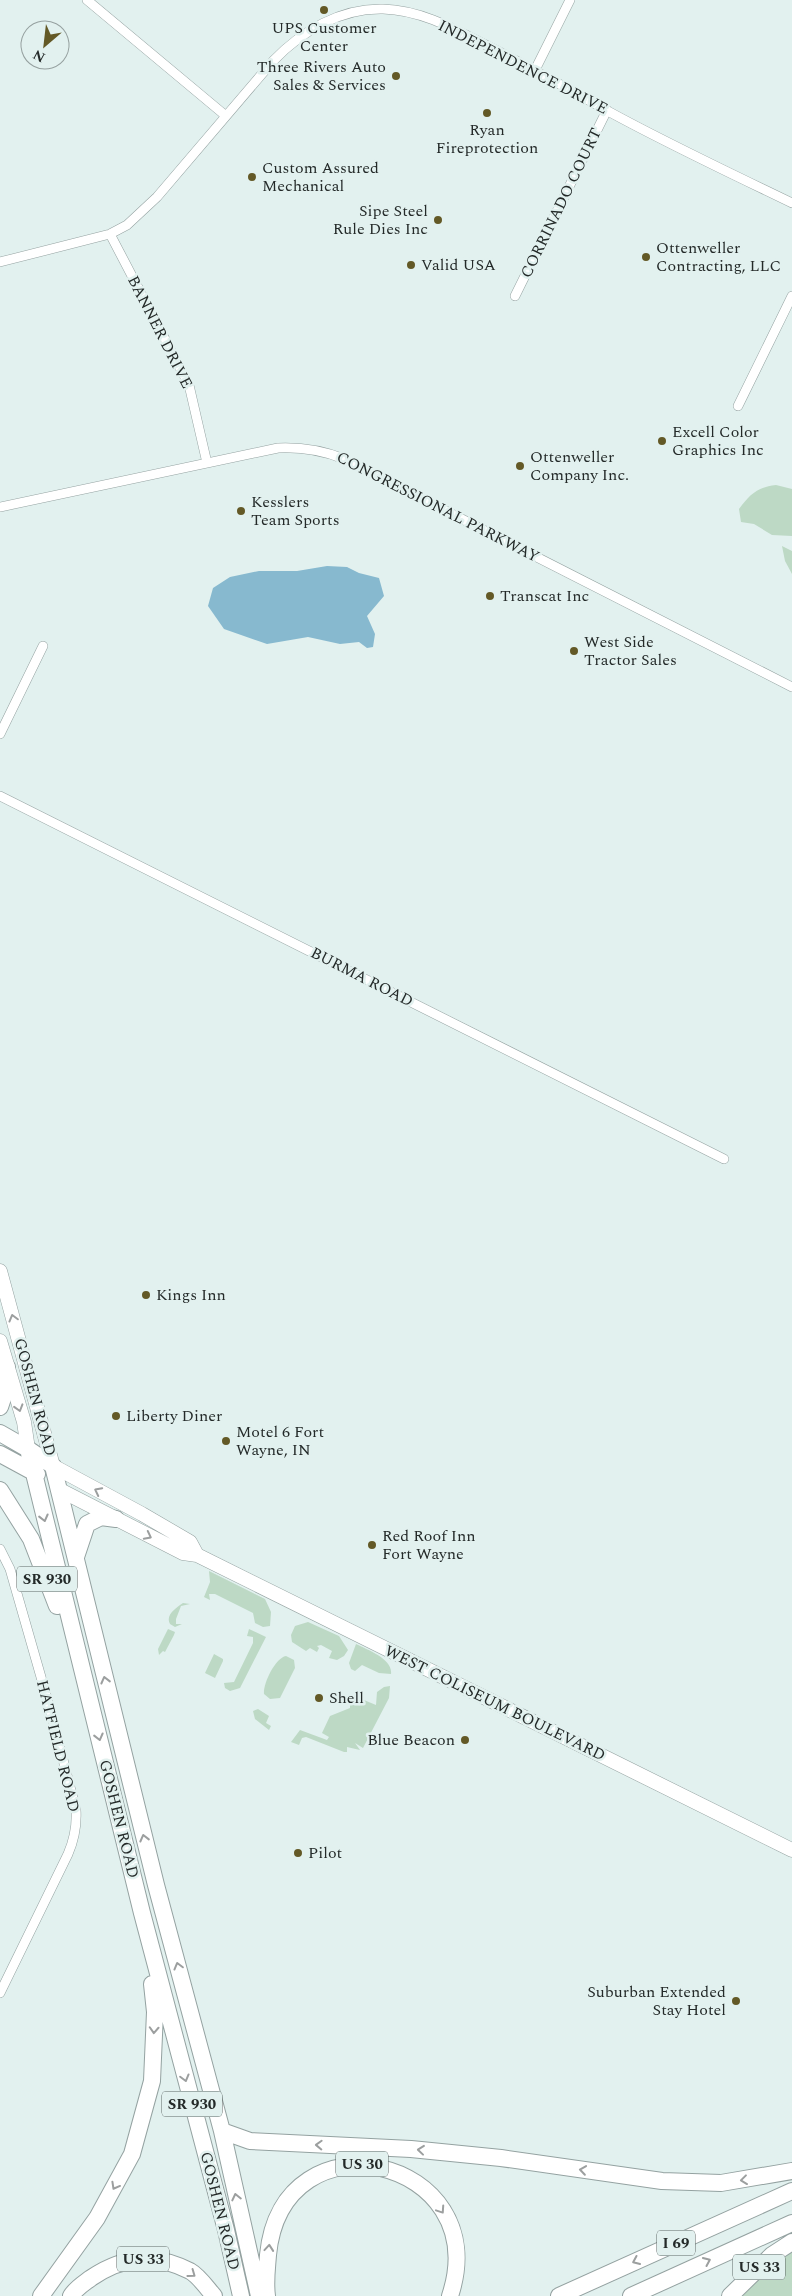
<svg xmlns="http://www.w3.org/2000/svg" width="792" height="2296" font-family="Spectral,serif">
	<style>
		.green { fill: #bdd9c5 }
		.water { fill: #87b9cf }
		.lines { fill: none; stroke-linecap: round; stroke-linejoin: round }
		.street-casing { stroke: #94a2a1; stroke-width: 10 }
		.primary-casing { stroke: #94a2a1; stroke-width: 15 }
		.highway-casing { stroke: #94a2a1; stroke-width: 18 }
		.street { stroke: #fff; stroke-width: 9 }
		.primary { stroke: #fff; stroke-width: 14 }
		.highway { stroke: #fff; stroke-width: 16 }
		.oneway { stroke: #9c9f9f }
		.poi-dot { fill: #635926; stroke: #e2f1ef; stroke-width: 2 }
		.labels { text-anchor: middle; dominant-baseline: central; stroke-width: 5; stroke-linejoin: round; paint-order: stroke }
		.shield { fill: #e2f1ef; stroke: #5d6664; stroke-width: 1 }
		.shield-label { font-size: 15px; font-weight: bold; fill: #242a29 }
		.poi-label { font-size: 16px; fill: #242a29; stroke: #e2f1ef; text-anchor: start }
		.street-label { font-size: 16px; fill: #242a29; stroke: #e2f1ef }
	</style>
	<rect width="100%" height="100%" fill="#e2f1ef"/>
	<path class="green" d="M776 485 792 489V536L772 535 754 524 741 522 739 509C750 494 758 487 776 485Z
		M782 546 792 551V574L785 561Z
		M209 1571 265 1599 271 1612 270 1626 263 1627 255 1623 253 1613 215 1594H209L210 1600 204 1597 210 1582Z
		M183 1603 190 1604 181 1606 176 1619V1624H182L175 1627 170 1624C165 1615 176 1608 183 1603Z
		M308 1622 339 1636 348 1650 344 1656 337 1660 329 1658 332 1651 321 1645 317 1646 319 1648 317 1652 310 1648 306 1651 292 1642 291 1635 295 1626Z
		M168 1629 175 1632 174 1635 165 1652 163 1651 159 1655 158 1649Z
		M249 1629 266 1637 240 1688 230 1691 225 1688 224 1683 234 1682 253 1643V1637L247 1636Z
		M356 1644C368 1650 393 1659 391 1674L379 1673 362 1665 355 1671 351 1669 349 1663Z
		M214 1654 223 1659V1661L215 1678 205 1673Z
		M286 1656 294 1660 295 1668 280 1698 270 1699 264 1694C263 1684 275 1658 286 1656Z
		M390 1686 389 1698 363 1748 355 1743 360 1750 347 1747V1752H344L306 1737 302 1738 299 1745 291 1742 300 1730 327 1740 329 1737 322 1733 330 1716 350 1708V1702L353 1698H359L376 1705 377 1692 384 1687Z
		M258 1709 269 1716 266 1723 271 1726 269 1730 255 1719 253 1711Z
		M792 2251V2296H741L767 2269Z"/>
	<path class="water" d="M327 566 347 567 359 573 379 578 384 596 367 616 375 634 373 647 367 648 359 642 340 644 308 637 267 644 224 629 208 606 213 588 230 577 259 571H297Z"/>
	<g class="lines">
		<g class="street-casing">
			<path id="street" d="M87 0 226 116
				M535 70 570 0
				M110 234 189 385 207 463
				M0 262 110 234 127 225 157 197 273 61C302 31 340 8 383 9 419 10 451 27 482 43 524 64 565 87 606 110 666 143 730 173 792 203
				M515 296 607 110
				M738 406 792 296
				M0 507 278 448C302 447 322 450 344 459L792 687
				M0 734 43 646
				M0 796 724 1159
				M0 1549 10 1569 49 1705 76 1810C77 1826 74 1840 68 1854L0 1993"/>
		</g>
		<g class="primary-casing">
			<path id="primary" d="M0 1271 53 1466 142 1514 190 1542 197 1555
				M0 1341 24 1422 28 1449
				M58 1489 183 1553 197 1555 792 1850"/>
		</g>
		<g class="highway-casing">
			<path id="highway" d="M0 1407 5 1392 7 1367
				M0 1433 28 1449 53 1466 156 1885 222 2131 259 2296
				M28 1449 142 1913 226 2230 241 2296
				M0 1454 37 1474
				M0 1490 31 1539 57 1606
				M76 1557 87 1524 101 1517 116 1519
				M222 2131 250 2141 411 2149 501 2158 662 2181 721 2183 792 2171
				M41 2296 97 2218 132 2154 152 2081 155 2012 152 1984
				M71 2296C76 2288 83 2284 91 2278 123 2256 155 2253 190 2271 199 2276 207 2288 214 2296
				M267 2296C265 2282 267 2269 268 2255 282 2108 496 2157 450 2296
				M559 2296 792 2191
				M631 2296 792 2223
				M730 2296 772 2255 792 2242"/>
		</g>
		<use href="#street" class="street"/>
		<use href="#primary" class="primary"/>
		<use href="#highway" class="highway"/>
	</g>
	<defs><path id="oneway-chevron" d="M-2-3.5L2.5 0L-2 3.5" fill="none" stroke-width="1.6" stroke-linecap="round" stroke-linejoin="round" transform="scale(1.25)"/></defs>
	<g class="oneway">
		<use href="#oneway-chevron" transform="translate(13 1318) rotate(-105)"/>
		<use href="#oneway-chevron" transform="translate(19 1408) rotate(73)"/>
		<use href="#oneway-chevron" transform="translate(98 1491) rotate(-153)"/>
		<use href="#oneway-chevron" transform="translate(44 1518) rotate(76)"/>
		<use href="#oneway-chevron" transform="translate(148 1536) rotate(27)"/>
		<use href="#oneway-chevron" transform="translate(105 1680) rotate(-104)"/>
		<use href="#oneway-chevron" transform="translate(99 1737) rotate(76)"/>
		<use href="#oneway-chevron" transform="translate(144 1838) rotate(-104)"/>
		<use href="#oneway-chevron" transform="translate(178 1966) rotate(-105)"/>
		<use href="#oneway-chevron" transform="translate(154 2030) rotate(93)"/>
		<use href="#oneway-chevron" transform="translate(185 2078) rotate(75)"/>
		<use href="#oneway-chevron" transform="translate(319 2145) rotate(-178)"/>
		<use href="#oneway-chevron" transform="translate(421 2150) rotate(-174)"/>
		<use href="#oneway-chevron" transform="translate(583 2170) rotate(-172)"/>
		<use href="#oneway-chevron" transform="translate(744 2180) rotate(173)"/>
		<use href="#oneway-chevron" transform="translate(115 2186) rotate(119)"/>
		<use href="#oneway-chevron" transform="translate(236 2197) rotate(-103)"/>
		<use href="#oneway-chevron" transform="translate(441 2210) rotate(56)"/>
		<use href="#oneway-chevron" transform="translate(269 2248) rotate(-85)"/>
		<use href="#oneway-chevron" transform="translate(636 2261) rotate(156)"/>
		<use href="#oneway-chevron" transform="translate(707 2261) rotate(-24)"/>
		<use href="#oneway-chevron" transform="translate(192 2274) rotate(36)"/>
	</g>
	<g class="poi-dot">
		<circle cx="324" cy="10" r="5"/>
		<circle cx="396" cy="76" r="5"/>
		<circle cx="487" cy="113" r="5"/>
		<circle cx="252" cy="177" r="5"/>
		<circle cx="438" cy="220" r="5"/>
		<circle cx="646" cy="257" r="5"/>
		<circle cx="411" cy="265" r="5"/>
		<circle cx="662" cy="441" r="5"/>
		<circle cx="520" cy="466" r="5"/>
		<circle cx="241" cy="511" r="5"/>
		<circle cx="490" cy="596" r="5"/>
		<circle cx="574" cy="651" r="5"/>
		<circle cx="146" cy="1295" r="5"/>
		<circle cx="116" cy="1416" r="5"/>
		<circle cx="226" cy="1441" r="5"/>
		<circle cx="372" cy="1545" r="5"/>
		<circle cx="319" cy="1698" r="5"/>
		<circle cx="465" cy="1740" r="5"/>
		<circle cx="298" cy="1853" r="5"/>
		<circle cx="736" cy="2001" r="5"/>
	</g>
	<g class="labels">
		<g class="shield">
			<rect x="17" y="1566.5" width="60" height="25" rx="4"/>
			<rect x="162" y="2091.5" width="60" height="25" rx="4"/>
			<rect x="336" y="2151.5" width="52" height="25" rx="4"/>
			<rect x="657" y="2230.5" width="38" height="25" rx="4"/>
			<rect x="117" y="2246.5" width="52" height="25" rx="4"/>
			<rect x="733" y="2254.5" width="52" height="25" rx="4"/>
		</g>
		<g class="shield-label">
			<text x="47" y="1579">SR 930</text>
			<text x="192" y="2104">SR 930</text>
			<text x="362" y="2164">US 30</text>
			<text x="676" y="2243">I 69</text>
			<text x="143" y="2259">US 33</text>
			<text x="759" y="2267">US 33</text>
		</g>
		<g class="poi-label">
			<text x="324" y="28" text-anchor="middle">UPS Customer<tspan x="324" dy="18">Center</tspan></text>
			<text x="386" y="67" text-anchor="end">Three Rivers Auto<tspan x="386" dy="18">Sales &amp; Services</tspan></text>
			<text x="487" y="130" text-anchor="middle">Ryan<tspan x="487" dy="18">Fireprotection</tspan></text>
			<text x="262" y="168">Custom Assured<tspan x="262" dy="18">Mechanical</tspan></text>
			<text x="428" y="211" text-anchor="end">Sipe Steel<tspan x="428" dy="18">Rule Dies Inc</tspan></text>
			<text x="656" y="248">Ottenweller<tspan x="656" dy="18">Contracting, LLC</tspan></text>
			<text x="421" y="265">Valid USA</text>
			<text x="672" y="432">Excell Color<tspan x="672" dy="18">Graphics Inc</tspan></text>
			<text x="530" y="457">Ottenweller<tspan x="530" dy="18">Company Inc.</tspan></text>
			<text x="251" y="502">Kesslers<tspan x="251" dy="18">Team Sports</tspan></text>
			<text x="500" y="596">Transcat Inc</text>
			<text x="584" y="642">West Side<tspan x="584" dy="18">Tractor Sales</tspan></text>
			<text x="156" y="1295">Kings Inn</text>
			<text x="126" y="1416">Liberty Diner</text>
			<text x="236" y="1432">Motel 6 Fort<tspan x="236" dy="18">Wayne, IN</tspan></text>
			<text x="382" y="1536">Red Roof Inn<tspan x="382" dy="18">Fort Wayne</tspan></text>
			<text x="329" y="1698">Shell</text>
			<text x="455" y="1740" text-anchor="end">Blue Beacon</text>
			<text x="308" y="1853">Pilot</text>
			<text x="726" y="1992" text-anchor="end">Suburban Extended<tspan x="726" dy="18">Stay Hotel</tspan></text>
		</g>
		<g class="street-label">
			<text transform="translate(523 67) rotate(27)">INDEPENDENCE DRIVE</text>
			<text transform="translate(561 203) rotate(-64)">CORRINADO COURT</text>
			<text transform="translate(160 332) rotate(63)">BANNER DRIVE</text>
			<text transform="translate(438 507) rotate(27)">CONGRESSIONAL PARKWAY</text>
			<text transform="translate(362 977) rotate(27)">BURMA ROAD</text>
			<text transform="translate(35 1397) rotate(75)">GOSHEN ROAD</text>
			<text transform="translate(495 1703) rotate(26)">WEST COLISEUM BOULEVARD</text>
			<text transform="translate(58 1746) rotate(76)">HATFIELD ROAD</text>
			<text transform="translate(119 1819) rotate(76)">GOSHEN ROAD</text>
			<text transform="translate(220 2211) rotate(76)">GOSHEN ROAD</text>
		</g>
	</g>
	<g transform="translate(45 45) rotate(208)"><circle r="24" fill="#e2f1ef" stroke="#96a1a0"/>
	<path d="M0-4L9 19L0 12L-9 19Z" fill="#635926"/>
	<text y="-8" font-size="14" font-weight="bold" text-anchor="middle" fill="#242a29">N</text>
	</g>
</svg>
